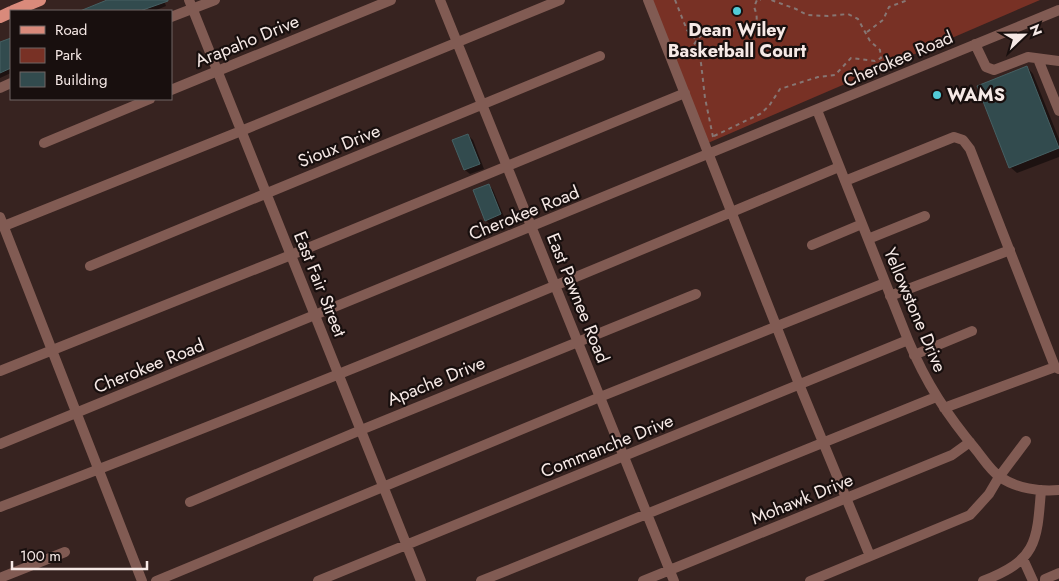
<svg xmlns="http://www.w3.org/2000/svg" width="1059" height="581" font-family="Jost,sans-serif">
	<style>
		.green { fill: #783125 }
		.shadow { fill: #0007 }
		.building { fill: #324b4e; stroke: #466063 }
		.lines { fill: none; stroke-linecap: round; stroke-linejoin: round }
		.path { stroke: #877673; stroke-width: 2; stroke-dasharray: 4 4; stroke-linecap: butt }
		.minor { stroke: #815b53; stroke-width: 10 }
		.major { stroke: #d98a7b; stroke-width: 12 }
		.poi-dot { fill: #52cbd7; stroke: #180f0e; stroke-width: 2 }
		.labels { text-anchor: middle; dominant-baseline: central; stroke-width: 4.5; stroke-linejoin: round; paint-order: stroke }
		.poi-label { font-size: 18px; font-weight: bold; fill: #f6e9e6; stroke: #180f0e }
		.street-label { font-size: 18px; fill: #f6e9e6; stroke: #180f0e }
	</style>
	<rect width="100%" height="100%" fill="#372320"/>
	<path class="green" d="M651 0H1040L701 146Z"/>
	<path class="shadow" d="M108 0H164L166 6 154 11H80Z
		M11 39V73L0 78V44Z
		M1027 67 1033 74 1059 139V157L1017 173 1010 167Z
		M468 135 473 140 484 169 470 174 465 170 454 141Z
		M489 185 493 190 505 219 490 225 486 220Z"/>
	<path class="building" d="M107 0H168V1L140 11H80Z
		M11 38V68L0 73V42Z
		M1027 66 1059 148 1009 168 977 86Z
		M468 134 480 164 464 170 452 140Z
		M489 184 501 214 485 221 473 190Z"/>
	<g class="lines">
		<path class="path" d="M675 0 687 30 697 41
			M867 32 883 20 889 7 908 0
			M714 136 760 114 769 106 780 89 818 77 835 75 851 58 875 61 881 58 880 50 870 41 858 19 848 14 828 16 807 15 796 9 771 0
			M713 137 705 98 701 63 693 46C695 43 698 38 701 36 717 23 769 43 754 7L757 0H761"/>
		<path class="minor" d="M189 0 421 581
			M440 0 674 581
			M648 0 799 384 870 556
			M171 17 215 0
			M975 44 986 67 994 70 1028 57 1059 61
			M1038 59 1059 111
			M0 88 11 83
			M171 90 391 0
			M817 110 908 340C926 383 947 415 977 451 984 460 991 471 1000 477 1016 488 1040 492 1059 490
			M44 143 150 99
			M845 181 954 137 963 140 970 149 1055 367 1059 369
			M0 217 142 581
			M4 226 241 131 560 0
			M868 239 925 216
			M812 245 862 224
			M90 266 600 56
			M890 296 1010 250
			M914 355 972 331
			M0 371 291 255 685 93
			M944 408 1055 367
			M0 444 1059 10
			M190 502 361 430 696 294
			M0 507C282 400 561 284 839 167
			M1023 559 1033 581
			M0 578 65 552
			M156 581 600 397 885 283
			M318 581 908 340
			M481 581 936 397
			M643 581 952 455 970 442
			M810 581 970 515 989 494 999 477 1026 441
			M983 581C1036 560 1037 544 1041 490
			M1045 581V579L1059 573"/>
		<path class="major" d="M13 11 40 0
			M0 17 11 12"/>
	</g>
	<g class="poi-dot">
		<circle cx="737" cy="11" r="5"/>
		<circle cx="937" cy="95" r="5"/>
	</g>
	<g class="labels">
		<g class="poi-label">
			<text x="737" y="30">Dean Wiley<tspan x="737" dy="21">Basketball Court</tspan></text>
			<text x="947" y="95" text-anchor="start">WAMS</text>
		</g>
		<g class="street-label">
			<text transform="translate(247 41) rotate(-22)">Arapaho Drive</text>
			<text transform="translate(898 59) rotate(-23)">Cherokee Road</text>
			<text transform="translate(339 146) rotate(-22)">Sioux Drive</text>
			<text transform="translate(524 213) rotate(-22)">Cherokee Road</text>
			<text transform="translate(320 284) rotate(68)">East Fair Street</text>
			<text transform="translate(578 298) rotate(68)">East Pawnee Road</text>
			<text transform="translate(915 310) rotate(67)">Yellowstone Drive</text>
			<text transform="translate(149 366) rotate(-22)">Cherokee Road</text>
			<text transform="translate(436 381) rotate(-22)">Apache Drive</text>
			<text transform="translate(607 446) rotate(-22)">Commanche Drive</text>
			<text transform="translate(802 499) rotate(-22)">Mohawk Drive</text>
		</g>
	</g>
	<rect x="10" y="10" width="162" height="90" fill="#180f0e" stroke="#716664"/>
	<rect x="20" y="26" width="25" height="8" fill="#d98a7b" stroke="#716664"/>
	<text x="55" y="35" font-size="15" fill="#f6e9e6">Road</text>
	<rect x="20" y="48" width="25" height="15" fill="#783125" stroke="#716664"/>
	<text x="55" y="60" font-size="15" fill="#f6e9e6">Park</text>
	<rect x="20" y="72" width="25" height="15" fill="#324b4e" stroke="#716664"/>
	<text x="55" y="85" font-size="15" fill="#f6e9e6">Building</text>
	<g transform="translate(1024 35) rotate(68)" stroke="#180f0e" stroke-width="4" paint-order="stroke">
	<path d="M0-4L9 19L0 12L-9 19Z" fill="#f6e9e6"/>
	<text y="-8" font-size="14" font-weight="bold" text-anchor="middle" fill="#f6e9e6">N</text>
	</g>
	<path d="M12 561v8h135v-8" fill="none" stroke="#f6e9e6" stroke-width="2.5"/>
	<text x="20" y="561" font-size="15" fill="#f6e9e6" stroke="#180f0e" stroke-width="4" paint-order="stroke">100 m</text>
</svg>
